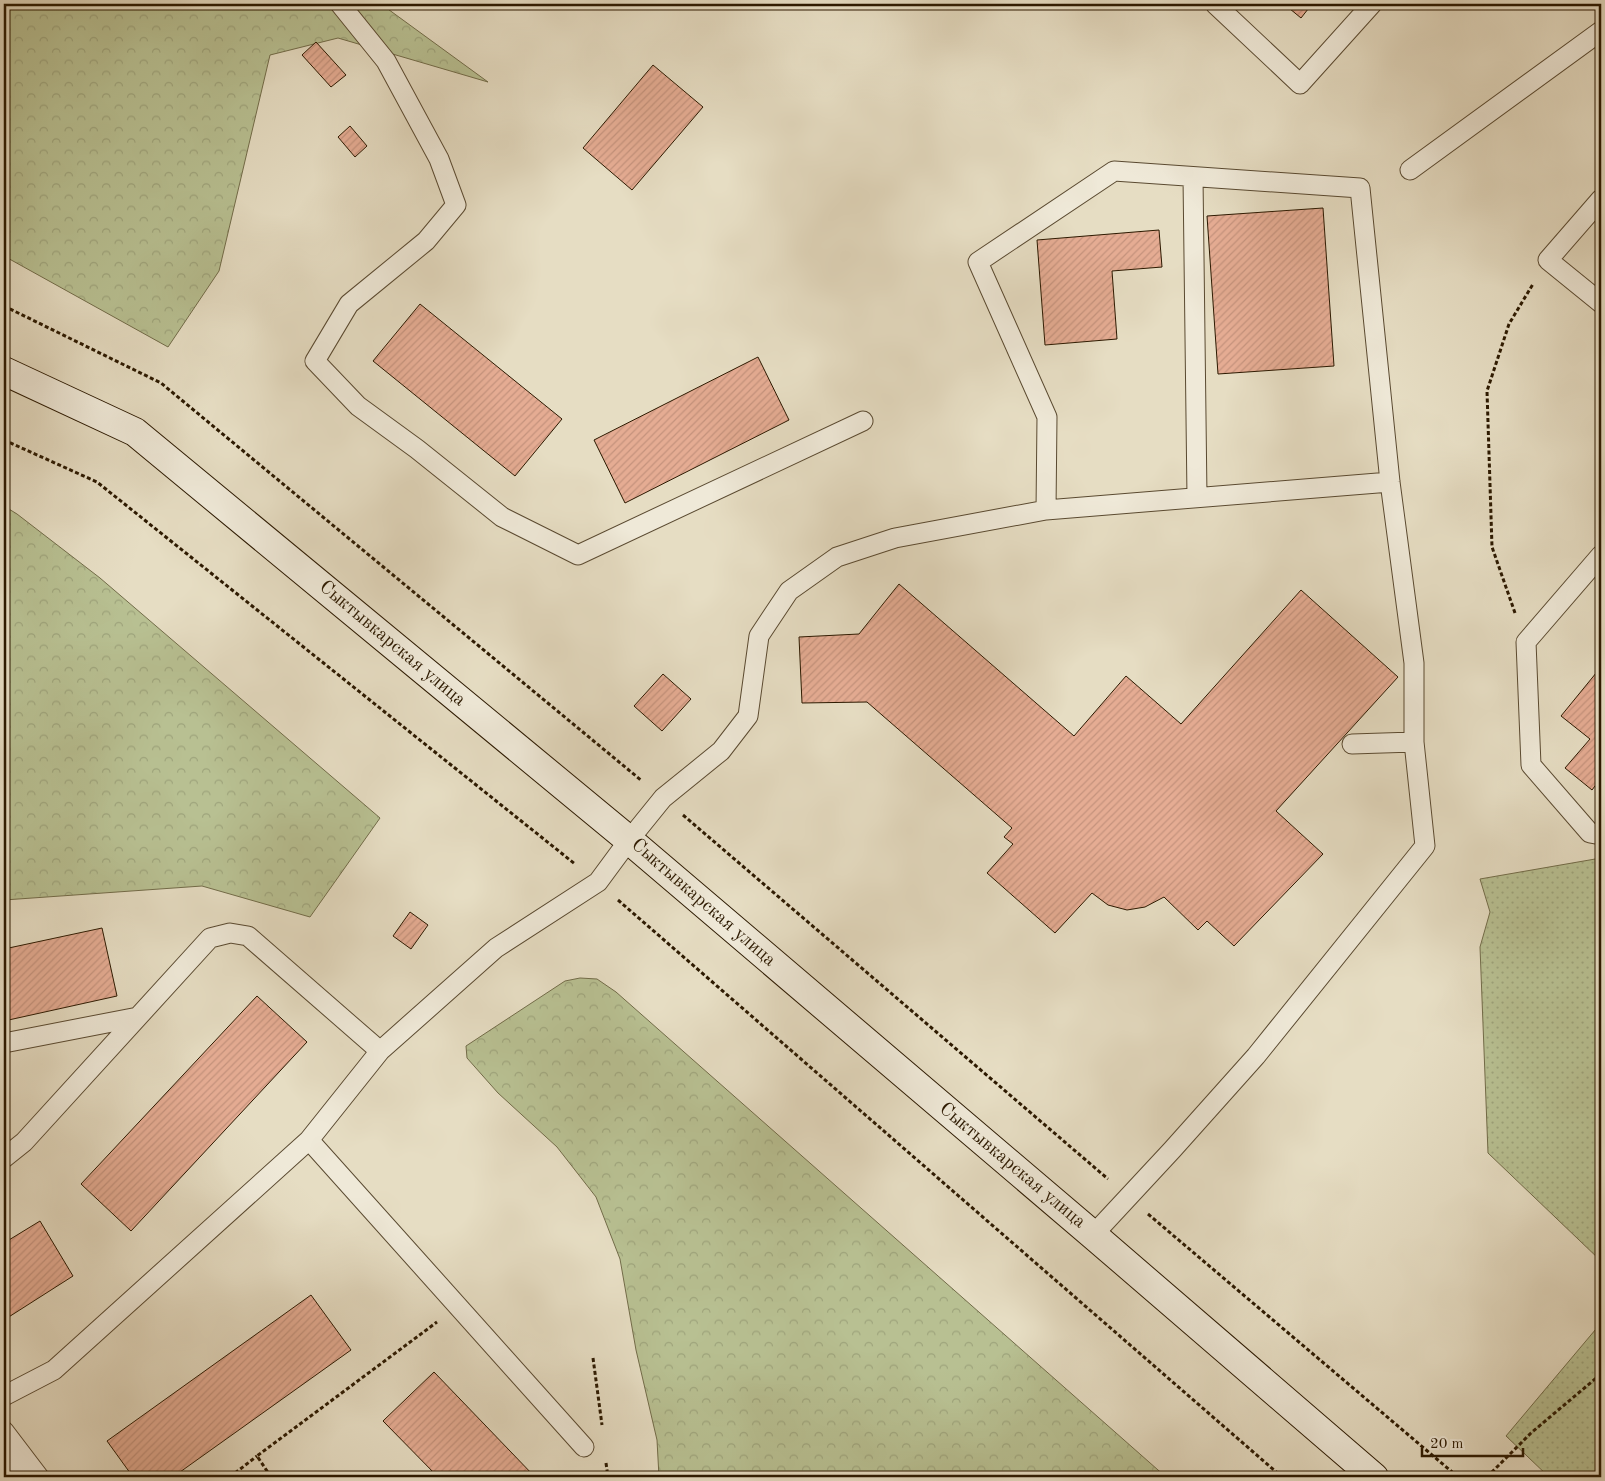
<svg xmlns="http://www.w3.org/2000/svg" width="1605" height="1481" font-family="'Old Standard TT',serif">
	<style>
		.grass { fill: url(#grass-dots); stroke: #726c49 }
		.forest { fill: url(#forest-crowns); stroke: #726c49 }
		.building { fill: url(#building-hatch); stroke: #2c1900 }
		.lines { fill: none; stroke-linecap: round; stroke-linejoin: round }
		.service-casing { stroke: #5a4a31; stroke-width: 21 }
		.secondary-casing { stroke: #2c1900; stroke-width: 30 }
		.path { stroke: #2c1900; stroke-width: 3; stroke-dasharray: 4 2.5; stroke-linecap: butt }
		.service { stroke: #efe9d8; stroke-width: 19 }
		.secondary { stroke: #efe9d8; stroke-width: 28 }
		.labels { text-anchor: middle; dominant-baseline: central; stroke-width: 4; stroke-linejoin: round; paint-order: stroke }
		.street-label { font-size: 19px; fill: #2c1900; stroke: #efe9d8 }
	</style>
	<defs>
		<pattern id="grass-dots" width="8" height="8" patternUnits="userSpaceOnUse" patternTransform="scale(1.25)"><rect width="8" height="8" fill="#b8c092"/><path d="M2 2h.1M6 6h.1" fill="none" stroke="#9ea47c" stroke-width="1.8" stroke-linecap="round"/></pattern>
		<pattern id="forest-crowns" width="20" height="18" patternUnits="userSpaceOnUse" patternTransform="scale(1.25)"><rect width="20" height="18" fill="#b8c092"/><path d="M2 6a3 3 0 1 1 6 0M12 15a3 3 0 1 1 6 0" fill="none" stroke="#9ea47c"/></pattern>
		<pattern id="building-hatch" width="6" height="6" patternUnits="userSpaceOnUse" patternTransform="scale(1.25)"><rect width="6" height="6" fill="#e5ac93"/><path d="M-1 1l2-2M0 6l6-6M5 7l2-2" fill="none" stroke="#c5937d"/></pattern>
	</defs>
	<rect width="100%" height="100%" fill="#e6ddc3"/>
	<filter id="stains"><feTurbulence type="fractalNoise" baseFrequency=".004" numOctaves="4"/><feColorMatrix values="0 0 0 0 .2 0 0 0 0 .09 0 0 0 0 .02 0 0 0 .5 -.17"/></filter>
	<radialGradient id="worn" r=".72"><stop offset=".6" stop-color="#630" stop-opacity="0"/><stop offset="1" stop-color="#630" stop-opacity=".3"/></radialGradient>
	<path class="grass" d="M1601 858V1261L1488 1153 1480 947 1490 912 1480 879Z
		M1601 1323V1477H1549L1506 1436Z"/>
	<path class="forest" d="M4 4H381L488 82 338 38 270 55 219 271 168 347 4 256Z
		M4 506 17 514 100 578 380 818 310 917 202 886 4 900Z
		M580 978 597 979 616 992 1166 1477H659L657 1440 636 1350 620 1259 596 1197 557 1147 498 1093 467 1058 466 1046 565 981Z"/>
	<path class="building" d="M1284 4H1312L1301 18Z
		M316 42 346 75 331 87 302 55Z
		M653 65 703 107 632 190 583 148Z
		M350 126 367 146 355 157 338 137Z
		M1323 208 1334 366 1218 374 1207 216Z
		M1159 230 1162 267 1112 271 1117 339 1045 345 1037 240Z
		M420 304 562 419 515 476 373 361Z
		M758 357 789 420 625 503 594 440Z
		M899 584 1074 736 1126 676 1181 724 1301 590 1398 677 1276 811 1323 854 1234 946 1207 921 1198 930 1164 897 1145 907 1127 910 1108 905 1092 893 1055 933 987 873 1013 844 1004 837 1012 828 867 702 802 703 799 637 859 634Z
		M1601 667V778L1592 790 1565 768 1590 739 1561 716Z
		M663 674 691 699 662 731 634 706Z
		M410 912 428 925 411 949 393 936Z
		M102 928 117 996 4 1021V949Z
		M257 996 307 1042 131 1231 81 1184Z
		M40 1221 73 1276 4 1320V1243Z
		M311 1295 351 1350 173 1477H133L107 1441Z
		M434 1372 535 1477H438L383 1421Z"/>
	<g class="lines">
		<g class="service-casing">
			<path id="service" d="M340 4 386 61 439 159 456 205 426 241 349 304 315 361 358 406 417 449 502 517 578 555 863 421
				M1215 4 1300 84 1372 4
				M1410 170 1601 31
				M1193 177 1197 497
				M1601 199 1548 260 1601 303
				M1046 510 1047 417 978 262 1114 171 1360 188 1390 482 1414 663V742L1425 846 1256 1056 1172 1150 1093 1235
				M1601 555 1526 642 1531 765 1590 833 1601 835
				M1352 744 1414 742
				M4 1043 138 1017
				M309 1140 584 1447
				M4 1158 24 1142 210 938 230 933 248 936 380 1051
				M4 1396 54 1370 309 1140 380 1051 496 948 598 882 629 840 663 798 721 751 748 716 759 636 789 591 837 557 895 538 1046 510 1390 482
				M4 1431 39 1477
				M4 1447 18 1477"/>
		</g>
		<g class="secondary-casing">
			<path id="secondary" d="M4 371 135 432 629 840 1093 1235 1374 1477"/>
		</g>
		<path class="path" d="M4 306 161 383 642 781
			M4 440 97 482 575 864
			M1515 613 1492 547 1487 391 1509 324 1533 284
			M683 815 1108 1179
			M618 900 1282 1477
			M1148 1214 1458 1477
			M593 1358 602 1425
			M606 1463 608 1477
			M230 1477 257 1456
			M271 1477 257 1456 437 1322
			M1487 1477 1531 1433 1601 1374"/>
		<use href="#service" class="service"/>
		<use href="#secondary" class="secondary"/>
	</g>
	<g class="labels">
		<g class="street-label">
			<text transform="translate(392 644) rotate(40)">Сыктывкарская улица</text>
			<text transform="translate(703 903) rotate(41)">Сыктывкарская улица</text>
			<text transform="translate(1012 1166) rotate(40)">Сыктывкарская улица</text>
		</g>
	</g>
	<rect width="1605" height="1481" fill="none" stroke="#e6ddc3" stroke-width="20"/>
	<rect x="5" y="5" width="1595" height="1471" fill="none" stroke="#2c1900" stroke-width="2.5"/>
	<rect x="10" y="10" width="1585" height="1461" fill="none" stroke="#2c1900"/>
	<path d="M1422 1448v8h101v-8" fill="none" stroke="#2c1900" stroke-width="2.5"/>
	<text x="1430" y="1448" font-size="15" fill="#2c1900" stroke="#efe9d8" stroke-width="4" paint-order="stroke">20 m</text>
	<rect width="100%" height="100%" filter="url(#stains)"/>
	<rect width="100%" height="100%" fill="url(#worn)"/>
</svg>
